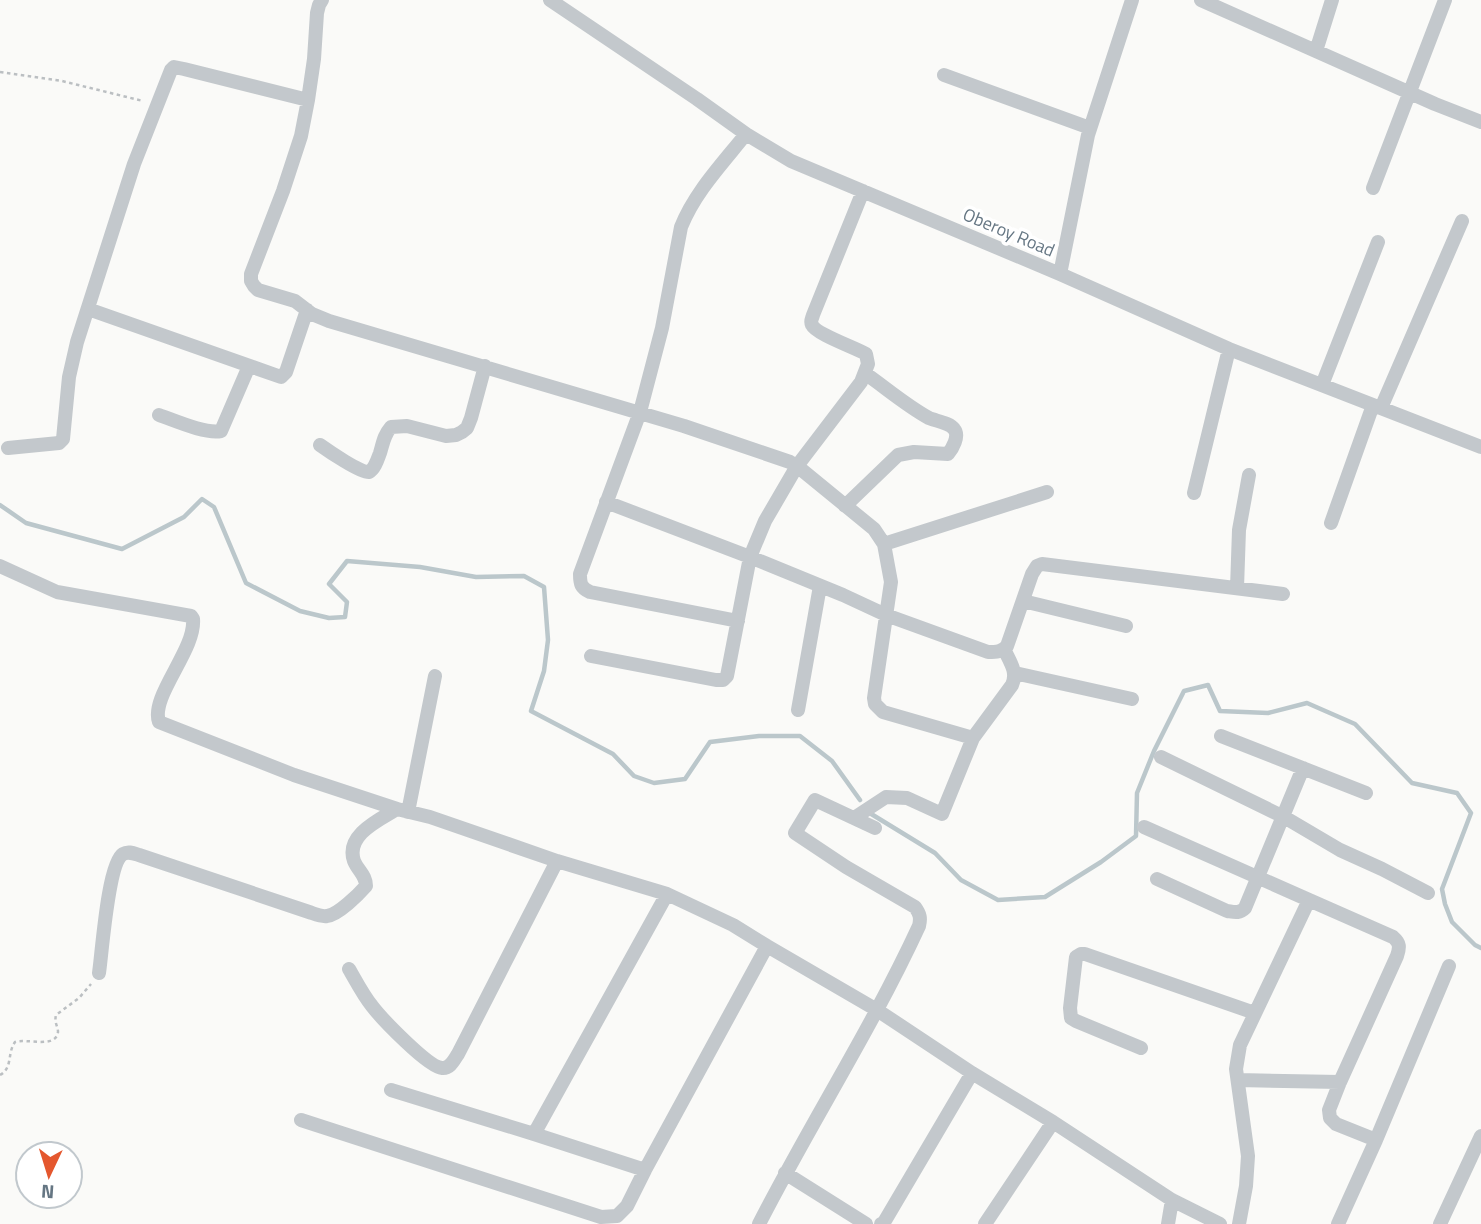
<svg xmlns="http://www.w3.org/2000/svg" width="1481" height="1224" font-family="'Titillium Web',sans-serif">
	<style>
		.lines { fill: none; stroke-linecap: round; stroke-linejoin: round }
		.stream { stroke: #bbc7cb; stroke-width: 4.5 }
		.path { stroke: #bbbfc2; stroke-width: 2.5; stroke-dasharray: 3.5 3.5; stroke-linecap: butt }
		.minor { stroke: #c3c8cc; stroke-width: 14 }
		.labels { text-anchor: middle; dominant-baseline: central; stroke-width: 7; stroke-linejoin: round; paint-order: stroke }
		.street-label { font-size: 18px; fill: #657683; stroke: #fff }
	</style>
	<rect width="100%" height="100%" fill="#fafaf8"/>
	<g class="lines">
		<path class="stream" d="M0 505 26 523 122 549 184 517 202 499 214 507 246 583 300 611 329 618 345 617 347 602 329 584 347 561 420 567 476 577 524 576 544 587 548 640 544 671 531 711 613 754 634 776 654 783 685 779 710 742 759 736H800L832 761 860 800
			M868 812 935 853 961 880 998 900 1045 897 1101 862 1136 836 1137 793 1154 751 1184 691 1208 685 1220 711 1268 713 1307 703 1355 724 1412 783 1457 793 1471 813 1442 889 1445 904 1452 922 1475 945 1481 948"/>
		<path class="path" d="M0 72 62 81 143 101
			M0 1075C13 1068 7 1053 15 1042 26 1038 56 1049 58 1032 58 1026 54 1023 56 1015L79 998 91 984"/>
		<path class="minor" d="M322 0 319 5 317 13 314 59 308 100 301 136 283 191 251 274V281L254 286 258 290 295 301 312 314 329 321 684 426 790 462 797 466 874 529 884 544 891 582 874 698 875 704 883 712 973 738
			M550 0 697 99 746 134 791 161 1060 274 1229 349 1481 447
			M1201 0 1435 104 1481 122
			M1316 51 1332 0
			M944 75 1090 128
			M1373 188 1445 0
			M1060 274 1088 135 1132 0
			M88 309 281 377 286 372 307 310
			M1322 385 1378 242
			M1381 408 1462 221
			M159 415C176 421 205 434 221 431L249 366
			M320 445C327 450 362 474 369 472 375 469 378 458 380 453 383 443 384 435 391 427L407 426 446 436 456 435 462 432 467 428 471 418 485 366
			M8 448 59 443 63 439 69 377 77 342 134 164 171 70 174 67 184 69 308 100
			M1194 493 1229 349
			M606 502 750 557 843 595 886 615 988 652C996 652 1002 652 1007 646L1032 574 1037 566 1042 564 1283 594
			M845 506 898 455 914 452 948 454C952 449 960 436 954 429 950 423 936 421 929 418 907 406 886 388 866 374
			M1331 523 1373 405
			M884 544 1047 492
			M0 566 57 592 191 616 193 619C196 650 150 696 159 722L294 775 397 809
			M1237 588 1239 530 1249 475
			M1023 601 1126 626
			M738 621 590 592C581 588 580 584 580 574L640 412 662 328 681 227C695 192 722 164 746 134
			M591 656 716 680H723L727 676 750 557 765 521 797 466 861 382 868 364 866 354C856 348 816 334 812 325 810 321 812 319 813 315L863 191
			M1015 673 1132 699
			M798 710 820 586
			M1221 736 1366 793
			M1161 757 1284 817 1340 850 1382 869 1428 893
			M408 812 435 676
			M854 818 886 797 907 798 942 814 973 738 1012 685C1018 672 1010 662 1004 649
			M1144 827 1309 900
			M1157 879 1227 911C1234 912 1239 914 1245 908L1303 768
			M349 969C356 981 363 995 372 1006 382 1019 428 1067 442 1068 450 1069 454 1060 458 1054L557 861
			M99 973C102 953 108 863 123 854 128 851 133 853 139 855L309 912C315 914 321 917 327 916 338 915 359 894 366 886 366 875 358 871 354 861 345 835 379 820 397 809L430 817 557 861 667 894 733 925 767 946 877 1010 972 1073 1053 1122 1172 1200 1220 1224
			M1141 1048 1076 1021 1071 1018 1070 1008 1076 957 1081 954H1085L1255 1013
			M1238 1080 1340 1082
			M391 1090 534 1134 645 1170
			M301 1120 601 1217 617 1216 627 1206 645 1170 767 946
			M534 1134 667 894
			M785 1173 866 1224
			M759 1224C810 1124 872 1028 919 926 921 918 920 914 915 907L846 867 795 833 815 800 875 828
			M881 1224H883L972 1073
			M985 1224 1053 1122
			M1168 1224 1172 1200
			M1239 1224 1246 1186 1248 1156 1236 1069 1240 1045 1309 900 1393 937C1400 943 1400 947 1397 956L1340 1082 1329 1110 1330 1118 1336 1124 1376 1140
			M1338 1224 1376 1140 1449 966
			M1440 1224 1481 1136"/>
	</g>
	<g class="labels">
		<g class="street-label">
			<text transform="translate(1009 232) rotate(23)">Oberoy Road</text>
		</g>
	</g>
	<g transform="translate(49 1175) rotate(184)"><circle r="33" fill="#ffffff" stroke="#c1c8cd" stroke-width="2"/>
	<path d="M0-5L12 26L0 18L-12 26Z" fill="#e4572e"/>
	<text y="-10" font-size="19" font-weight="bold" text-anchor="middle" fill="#657683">N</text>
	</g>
</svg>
